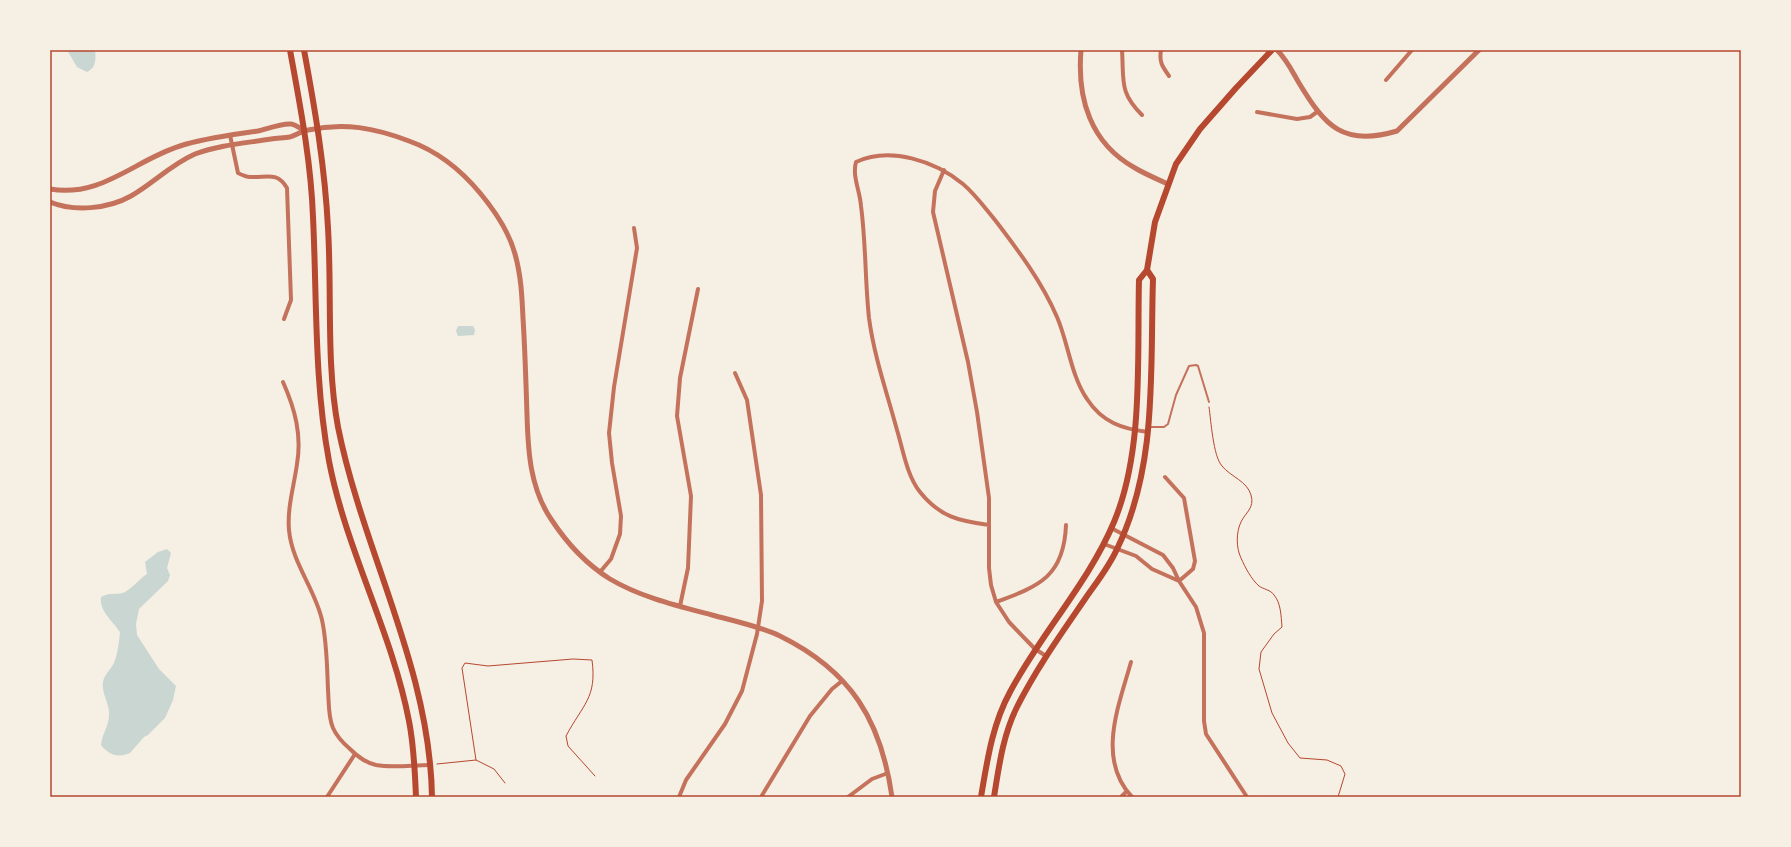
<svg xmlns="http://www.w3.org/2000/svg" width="1791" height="847" font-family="'Playfair Display',serif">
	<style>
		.water { fill: #c9d6d2 }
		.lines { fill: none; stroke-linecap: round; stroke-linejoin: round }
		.path { stroke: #b5482f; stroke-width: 1 }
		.service { stroke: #c5725c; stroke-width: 2 }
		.minor { stroke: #c5725c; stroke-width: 4 }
		.tertiary { stroke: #c5725c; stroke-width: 5 }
		.secondary { stroke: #b5482f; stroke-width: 6 }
		.primary { stroke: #b5482f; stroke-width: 6 }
		.neatline { fill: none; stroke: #b5482f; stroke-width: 1.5 }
	</style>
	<rect width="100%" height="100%" fill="#f6efe4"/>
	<path class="water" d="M67 50H95C96 59 96 68 87 72L77 67Z
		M458 326H473L475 330 474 335 458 336 456 331Z
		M167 549 171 553 167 568 170 575 168 581 139 609 136 624 137 635 159 669 176 686 173 700 165 718 148 735 144 737 130 753C118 758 109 755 101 745 102 734 109 726 109 715 110 704 101 693 103 682 104 675 111 669 114 663 118 653 119 642 120 632 113 621 99 611 101 597 110 592 115 595 123 593 132 589 139 579 147 574L145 562 158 552Z"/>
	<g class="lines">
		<path class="path" d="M1209 407C1211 420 1213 456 1222 466 1231 477 1247 481 1251 495 1255 508 1245 513 1241 522 1236 532 1236 548 1241 558 1245 567 1251 579 1259 586 1263 589 1271 590 1274 595 1281 603 1281 616 1282 627L1274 634 1261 652 1259 669 1272 713 1288 743 1300 758 1327 760 1341 766 1345 774 1338 797
			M476 760 462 668 465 663 488 666 573 659 592 660C597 698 583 704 566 736L568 746 595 776
			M437 764 476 760 494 769 505 783"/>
		<path class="service" d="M1150 427H1164L1168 424 1176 395 1189 366 1196 365 1198 366 1209 402"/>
		<path class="minor" d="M1122 50C1124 81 1119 92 1142 115
			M1161 50C1159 62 1162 66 1169 76
			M1386 80 1412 50
			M1257 112 1297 119 1310 117 1317 112
			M230 135 238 173C242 175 246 177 250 177 267 178 277 171 287 188L291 300 284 319
			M944 170 935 191 933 212 968 362 977 412 989 498V568L991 585 996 602 1009 622 1035 649 1046 656
			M283 382C295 409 302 435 297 464 294 486 287 508 289 530 292 563 315 589 322 620 327 643 327 666 328 690 329 702 328 717 333 728 337 737 343 743 350 749 357 756 366 763 376 765 393 768 412 765 430 765
			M1165 477 1184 498 1195 561 1193 569 1179 581
			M989 525C959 521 940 517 920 492 907 476 903 450 897 430 887 393 874 356 869 318 865 281 866 243 861 206 860 191 852 176 856 162 890 146 935 161 963 184 975 194 985 208 995 220 1018 250 1042 282 1057 317 1068 342 1071 376 1087 399 1102 422 1122 429 1148 432
			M1111 528 1163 555 1173 568 1179 581 1196 607 1204 633V721L1206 734 1247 797
			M1104 544 1136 556 1152 569 1179 581
			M600 572 611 559 620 534 621 516 612 463 609 433 614 387 637 248 634 228
			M996 602C1040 586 1064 576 1066 525
			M680 606 688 568 691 496 677 416 680 378 698 289
			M1131 662C1119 705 1096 759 1132 797
			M327 797 355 754
			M679 797 686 780 725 724 742 691 757 634 762 601 761 495 747 400 735 373
			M761 797 810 716 832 689 842 681
			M848 797 872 779 888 773
			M1121 797 1127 791"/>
		<path class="tertiary" d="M1081 50C1077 98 1090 143 1135 168 1145 174 1157 179 1168 184
			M1277 50C1287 60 1292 71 1299 83 1325 126 1343 147 1397 131L1479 50
			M50 189C101 198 135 160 180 146 205 138 232 135 258 131 266 129 283 123 291 124 295 124 300 129 304 130
			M50 202C74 212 108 209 131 196 154 183 170 165 195 154 219 145 246 143 271 139 277 138 284 138 290 137 296 135 302 131 308 130 344 122 375 128 409 141 437 151 461 170 480 193 495 211 509 232 515 254 521 275 522 296 523 318 525 350 526 382 527 415 528 451 530 488 551 519 566 542 586 564 610 579 640 597 678 606 712 615 734 621 759 626 780 636 851 671 881 720 892 797"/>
		<path class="secondary" d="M981 797C987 762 992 725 1010 692 1040 635 1089 582 1114 522 1144 450 1137 357 1139 280L1147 270 1155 222 1176 164 1200 129 1236 88 1272 50
			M994 797C999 766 1003 735 1017 707 1036 669 1061 634 1085 599 1096 583 1109 567 1117 549 1158 465 1150 369 1153 279L1147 270"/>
		<path class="primary" d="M290 50C300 105 311 161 313 217 317 299 314 380 329 461 346 550 392 632 409 721 414 746 415 772 416 797
			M304 50C315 109 325 168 328 228 332 294 326 362 338 427 363 552 430 667 432 797"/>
	</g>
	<rect width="1791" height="847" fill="none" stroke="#f6efe4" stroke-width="102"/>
	<rect x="51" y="51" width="1689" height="745" class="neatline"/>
</svg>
